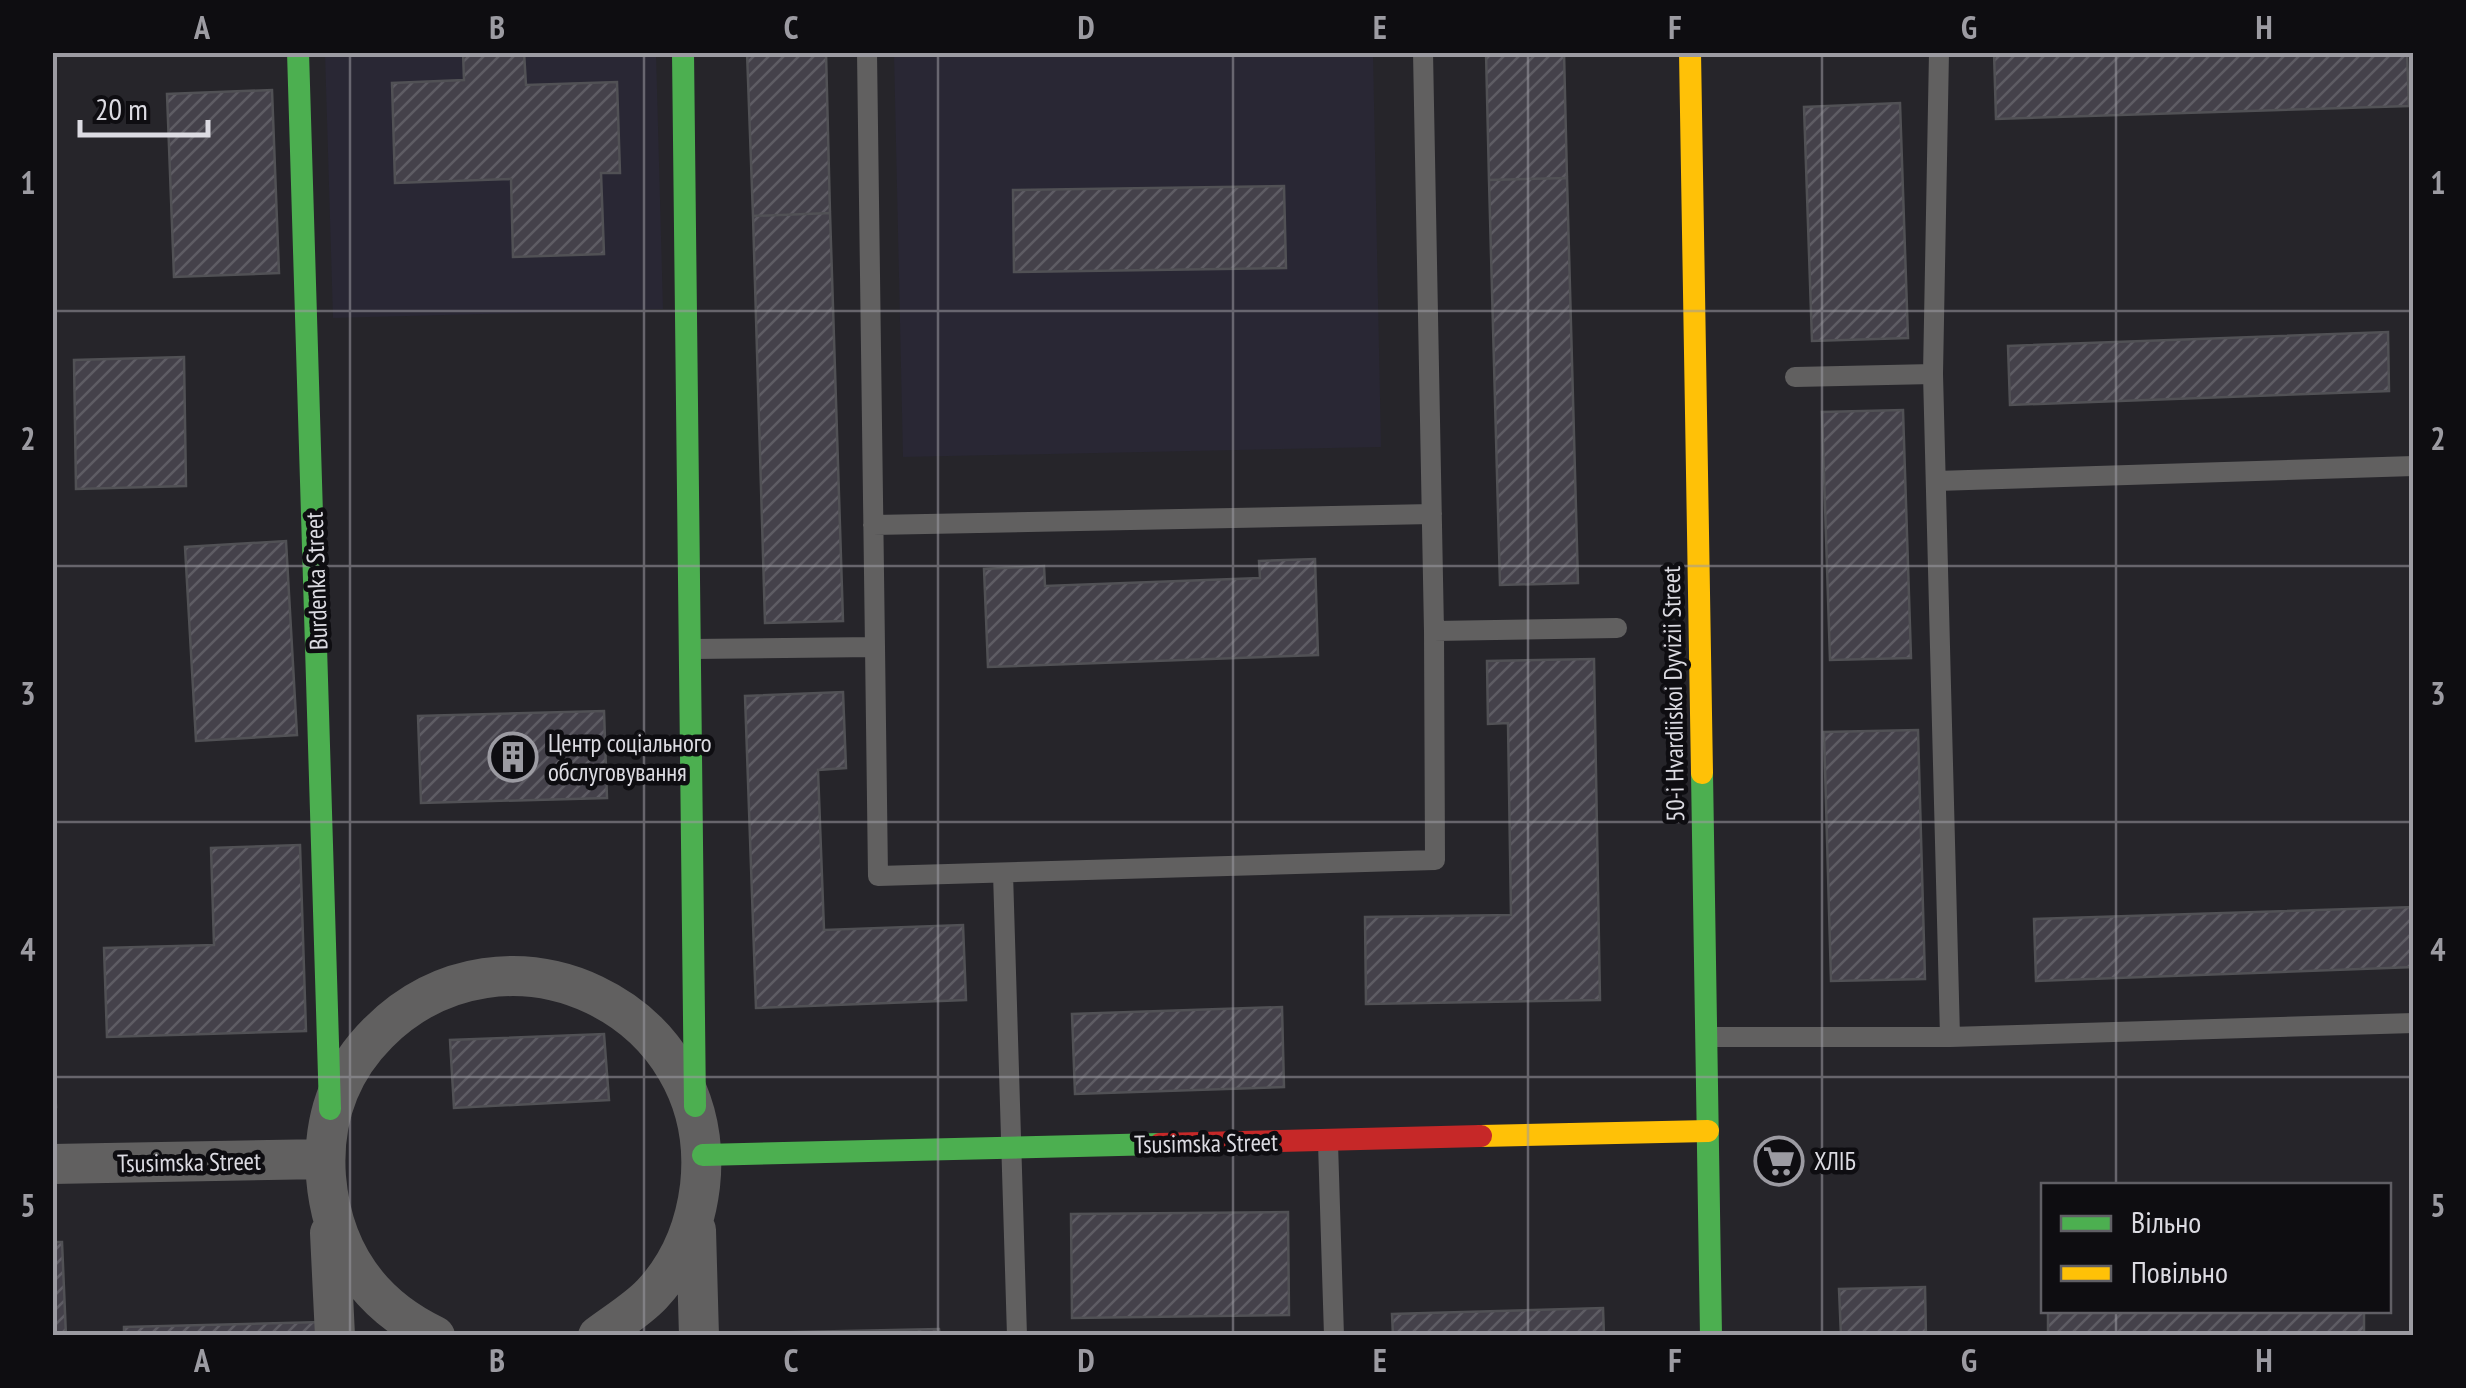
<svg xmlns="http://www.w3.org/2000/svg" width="2466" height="1388" font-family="'PT Sans Narrow',sans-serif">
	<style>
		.built { fill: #292734 }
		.building { fill: url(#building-hatch); stroke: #515155; stroke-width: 2.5 }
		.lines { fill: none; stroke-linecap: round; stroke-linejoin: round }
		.lane { stroke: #616060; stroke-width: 20 }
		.street { stroke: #616060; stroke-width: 40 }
		.fast { stroke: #4caf50; stroke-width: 22 }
		.slow { stroke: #ffc107; stroke-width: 22 }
		.jam { stroke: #c62828; stroke-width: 22 }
		.grid { fill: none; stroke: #9c9ba2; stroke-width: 2.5; stroke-opacity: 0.55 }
		.labels { text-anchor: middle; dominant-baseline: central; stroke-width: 9; stroke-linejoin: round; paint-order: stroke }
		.street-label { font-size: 25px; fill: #dcdbe2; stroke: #0e0d11 }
		.poi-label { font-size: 25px; fill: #dcdbe2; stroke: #0e0d11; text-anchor: start }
		.neatline { fill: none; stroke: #9c9ba2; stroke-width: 4 }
		.grid-label { font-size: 32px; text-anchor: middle; font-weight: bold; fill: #9c9ba2 }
	</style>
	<defs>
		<pattern id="building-hatch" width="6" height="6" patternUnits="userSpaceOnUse" patternTransform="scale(2.5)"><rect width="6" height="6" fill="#44414a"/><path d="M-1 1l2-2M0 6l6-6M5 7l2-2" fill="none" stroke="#5e5c64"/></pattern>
	</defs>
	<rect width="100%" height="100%" fill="#26252a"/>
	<path class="built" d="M325 53H656L663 309 333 318Z
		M894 53H1373L1381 447 903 457Z"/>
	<path class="building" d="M463 52H524L526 85 617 82 620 173H601L604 254 513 257 511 179 395 183 392 83 464 80Z
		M747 52H826L830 213 753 216Z
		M1486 52H1564L1567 178 1489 180Z
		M1994 52H2407L2409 106 1996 119Z
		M272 90 279 273 174 277 167 94Z
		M1900 103 1908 338 1812 341 1804 107Z
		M1567 178 1578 583 1500 585 1489 180Z
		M1284 186 1286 268 1014 272 1013 190Z
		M830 213 843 621 765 623 753 216Z
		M2388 332 2389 391 2010 405 2008 346Z
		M184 357 186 486 76 489 74 360Z
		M1903 410 1911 658 1830 660 1822 412Z
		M286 541 297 735 196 741 185 547Z
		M1315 559 1318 655 988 667 984 569 1044 566 1045 586 1260 578 1259 561Z
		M1594 659 1600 1000 1366 1004 1365 917 1511 915 1508 723 1488 724 1487 661Z
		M843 692 846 768 818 770 824 930 963 925 966 1000 756 1008 745 696Z
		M604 711 607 798 421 803 418 716Z
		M1918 730 1925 979 1831 981 1824 732Z
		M300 845 306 1031 107 1037 104 948 214 945 211 848Z
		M2414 907V967L2036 981 2034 919Z
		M1282 1007 1284 1087 1075 1094 1072 1014Z
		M604 1034 609 1100 454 1108 450 1040Z
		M52 1035 56 1107H52Z
		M1288 1212 1289 1315 1072 1318 1071 1214Z
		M52 1242H62L66 1336H52Z
		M1925 1287 1926 1336H1841L1839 1289Z
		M1603 1308 1604 1336H1393L1392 1314Z
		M2048 1310H2364V1336H2048Z
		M322 1322V1336H124V1327Z
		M939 1329 940 1336H745V1333Z"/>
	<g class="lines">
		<path class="lane" d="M1423 52 1434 631 1617 628
			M1939 52 1933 374 1950 1037
			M1795 377 1933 374
			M1936 481 2414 466
			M873 525 1432 514
			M875 647 878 876 1435 860 1434 631
			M692 649 875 647 867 52
			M1003 873 1017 1336
			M1709 1037H1950L2414 1023
			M1328 1143 1334 1336"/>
		<path class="street" d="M52 1164 325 1159
			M696 1230 699 1336
			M330 1233 335 1336
			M435 1336C368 1304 332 1250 326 1177 322 1121 339 1072 378 1033 505 906 720 1007 700 1186 695 1227 681 1263 652 1294 637 1310 615 1323 598 1336"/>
		<path class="fast" d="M298 52 330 1109
			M683 52 695 1106
			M1702 773 1711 1336
			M703 1155 1160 1144"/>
		<path class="slow" d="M1690 52 1702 773
			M1481 1136 1708 1131"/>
		<path class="jam" d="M1160 1144 1481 1136"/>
	</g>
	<path class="grid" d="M350 52V1336M644 52V1336M938 52V1336M1233 52V1336M1528 52V1336M1822 52V1336M2116 52V1186M52 311H2414M52 566H2414M52 822H2414M52 1077H2414M2116 1310V1336"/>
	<defs>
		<g id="building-ring" transform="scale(2.5)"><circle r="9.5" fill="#0e0d11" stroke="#9c9ba2" stroke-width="1.5"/><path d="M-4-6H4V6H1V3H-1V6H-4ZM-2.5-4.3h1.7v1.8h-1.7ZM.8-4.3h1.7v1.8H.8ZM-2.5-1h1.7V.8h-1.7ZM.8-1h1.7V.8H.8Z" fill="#9c9ba2"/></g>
		<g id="supermarket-ring" transform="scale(2.5)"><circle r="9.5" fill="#0e0d11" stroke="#9c9ba2" stroke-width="1.5"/><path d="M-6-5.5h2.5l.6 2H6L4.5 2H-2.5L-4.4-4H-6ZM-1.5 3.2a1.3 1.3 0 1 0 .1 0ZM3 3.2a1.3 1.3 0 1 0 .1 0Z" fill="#9c9ba2"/></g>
	</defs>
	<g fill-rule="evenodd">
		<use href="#building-ring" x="513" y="757"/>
		<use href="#supermarket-ring" x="1779" y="1161"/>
	</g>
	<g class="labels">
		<g class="street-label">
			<text transform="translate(316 581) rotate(-92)">Burdenka Street</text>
			<text transform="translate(1673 694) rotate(-91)">50-i Hvardiiskoi Dyvizii Street</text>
			<text transform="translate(1206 1143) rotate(-1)">Tsusimska Street</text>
			<text transform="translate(189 1162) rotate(-1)">Tsusimska Street</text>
		</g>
		<g class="poi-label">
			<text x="548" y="743">Центр соціального<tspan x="548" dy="29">обслуговування</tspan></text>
			<text x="1814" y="1161">ХЛІБ</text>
		</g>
	</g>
	<rect width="2466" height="1388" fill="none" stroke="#0e0d11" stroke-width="110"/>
	<rect x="2041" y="1183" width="350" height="130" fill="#0e0d11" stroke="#605f65" stroke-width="2.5"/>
	<rect x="2061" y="1216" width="50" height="15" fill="#4caf50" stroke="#605f65" stroke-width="2.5"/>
	<text x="2131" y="1233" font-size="30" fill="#dcdbe2">Вільно</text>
	<rect x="2061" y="1266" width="50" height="15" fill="#ffc107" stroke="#605f65" stroke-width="2.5"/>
	<text x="2131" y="1283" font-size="30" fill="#dcdbe2">Повільно</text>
	<path d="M80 120v15h128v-15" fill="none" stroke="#dcdbe2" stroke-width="5"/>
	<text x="95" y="120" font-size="30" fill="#dcdbe2" stroke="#0e0d11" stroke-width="8" paint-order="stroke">20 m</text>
	<rect x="55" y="55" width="2356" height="1278" class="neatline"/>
	<g class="grid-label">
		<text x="202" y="39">A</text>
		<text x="497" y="39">B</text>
		<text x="791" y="39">C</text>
		<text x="1086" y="39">D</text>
		<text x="1380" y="39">E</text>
		<text x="1675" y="39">F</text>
		<text x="1969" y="39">G</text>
		<text x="2264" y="39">H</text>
		<text x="28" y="194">1</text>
		<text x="2438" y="194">1</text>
		<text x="28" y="450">2</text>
		<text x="2438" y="450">2</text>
		<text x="28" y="705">3</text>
		<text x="2438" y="705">3</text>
		<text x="28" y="961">4</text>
		<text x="2438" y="961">4</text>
		<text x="28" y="1217">5</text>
		<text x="2438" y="1217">5</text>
		<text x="202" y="1372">A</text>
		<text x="497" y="1372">B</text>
		<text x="791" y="1372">C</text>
		<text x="1086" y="1372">D</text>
		<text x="1380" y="1372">E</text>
		<text x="1675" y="1372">F</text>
		<text x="1969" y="1372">G</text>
		<text x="2264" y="1372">H</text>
	</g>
</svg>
